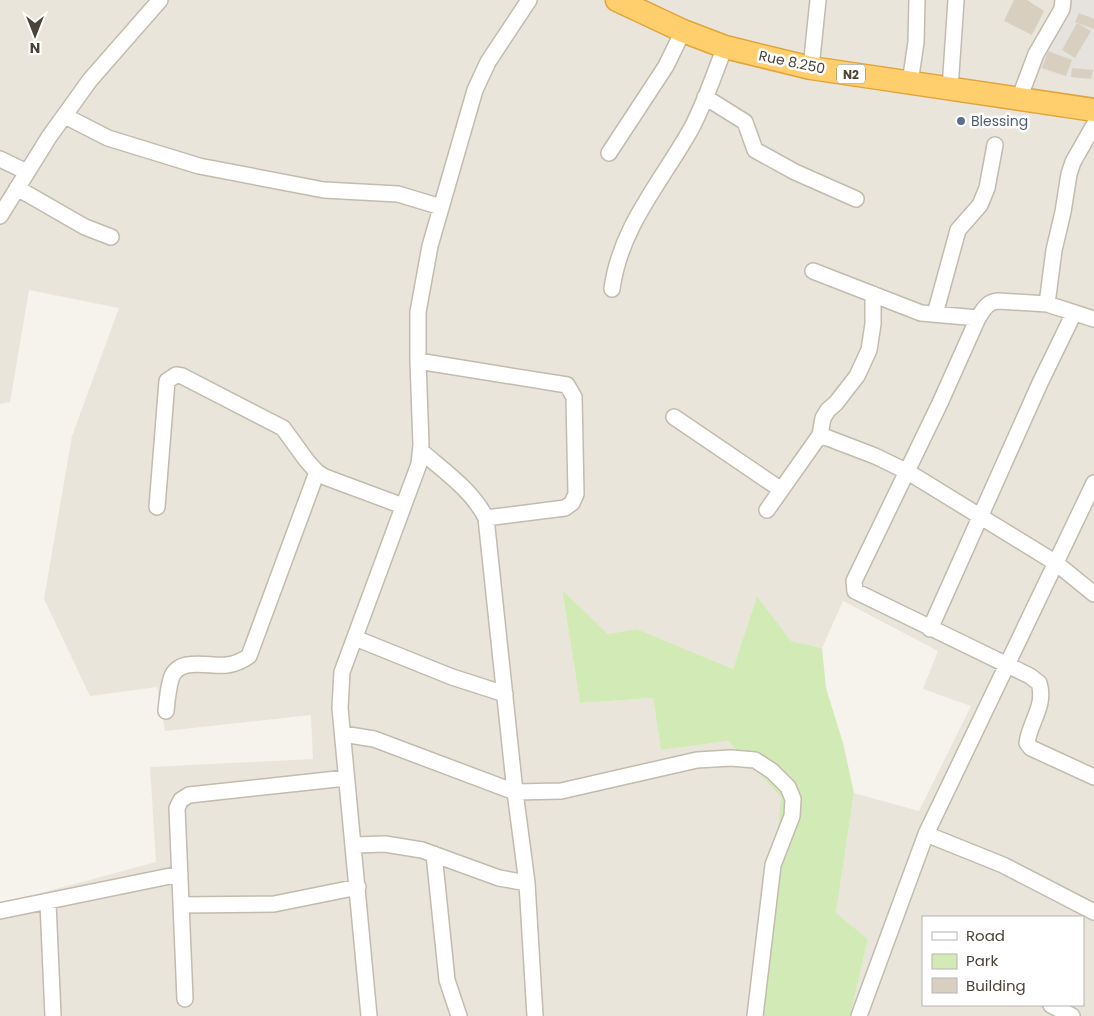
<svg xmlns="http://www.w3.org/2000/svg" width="1094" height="1016" font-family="Poppins,sans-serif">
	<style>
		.residential { fill: #eae5da; fill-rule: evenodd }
		.industrial { fill: #e6e2dd }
		.green { fill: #d2eab5 }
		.building { fill: #d8cfc1 }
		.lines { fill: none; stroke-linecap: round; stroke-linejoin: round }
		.minor-casing { stroke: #c2bbae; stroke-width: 18 }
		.highway-casing { stroke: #e0a43c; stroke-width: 25 }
		.minor { stroke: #fff; stroke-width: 15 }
		.highway { stroke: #ffcf6e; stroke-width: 22 }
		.service-dot { fill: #5c6f8a; stroke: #fff; stroke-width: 2 }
		.labels { text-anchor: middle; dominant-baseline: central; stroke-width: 5; stroke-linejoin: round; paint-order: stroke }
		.shield { fill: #fff; stroke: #817c74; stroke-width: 1 }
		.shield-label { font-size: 12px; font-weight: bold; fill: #4b4439 }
		.street-label { font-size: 14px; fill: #4b4439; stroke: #fff }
		.service-label { font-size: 14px; fill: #4e5e75; stroke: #fff; text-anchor: start }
	</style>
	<rect width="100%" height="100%" fill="#f6f3ec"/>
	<path class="residential" d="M0 0H1068L1065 77 1094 81V1016H850L868 939 836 913 854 793 919 811 971 706 923 689 938 651 843 601 822 648 791 641 757 596 733 669 637 629 608 634 562 591 580 703 653 698 661 750 728 741 781 797 759 1016H0V904L156 862 150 767 313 759 311 715 165 731 157 687 90 696 44 599 72 436 119 308 29 290 10 402 0 404ZM923 917H1083V1005H923Z"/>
	<path class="industrial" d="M1068 0H1094V81L1065 77 1032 67Z"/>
	<path class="green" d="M562 590 608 634 637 629 733 669 757 596 791 641 822 648 826 688 843 743 854 793 836 913 868 939 850 1016H759L781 797 728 741 661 750 653 698 580 703Z"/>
	<path class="building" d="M1014 0H1027L1044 11 1032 35 1004 21Z
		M1079 13 1094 19V29L1075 22Z
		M1077 23 1091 31 1075 58 1062 50Z
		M1048 51 1072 60 1066 76 1042 68Z
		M1072 68 1093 70 1091 79 1071 77Z"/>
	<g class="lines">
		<g class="minor-casing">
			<path id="minor" d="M811 68 818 0
				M910 83 916 42 917 0
				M950 89 956 0
				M705 97 745 122 755 150 795 172 856 199
				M1019 99 1036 54 1062 9 1063 0
				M65 116 108 138 199 166 324 190 398 194 441 207
				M609 153 666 66 683 31
				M0 159 27 172
				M17 188 85 227 111 237
				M0 216 49 137 90 80 160 0
				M813 271 921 313 978 318
				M612 289C620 227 662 181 691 129 705 103 714 74 725 47
				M1047 304 1054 250 1063 212 1069 174 1073 162 1094 125
				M935 314 958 230 980 205 987 188 995 145
				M1094 319 1047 304 998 301C987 302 984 309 978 318L940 403 854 581 855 591 1030 676 1039 683C1046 706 1030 721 1027 743L1031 748 1094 777
				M418 361 567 385 574 397 576 494 572 503 565 508 486 518
				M674 417 780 489
				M820 435 875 456 908 472 1056 563 1094 594
				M157 507 167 381 176 375 182 376 283 428 307 461 317 472 325 477 403 506
				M767 510 820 435 823 418 828 410 836 403 857 376 869 350 873 324V294
				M930 629 1040 383 1074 313
				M355 638 452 677 505 694
				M166 711C167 701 168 689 171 679 178 656 209 667 227 665 236 664 242 661 249 656L317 472
				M343 734 374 739 515 792 486 518C472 490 444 471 421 451
				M926 834 1003 865 1094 912
				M355 845 385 844 422 850 499 878 527 883
				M434 854 447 980 459 1016
				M48 903 53 1016
				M181 905 274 904 358 887
				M0 911 180 874
				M185 999 177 808 181 800 189 795 346 778
				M1051 1005 1072 1016
				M369 1016 340 708 342 672 419 464 421 445 418 361V312L430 246 475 90 488 62 529 0
				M535 1016 527 883 515 792 561 791 697 760 731 758 755 760 772 771 788 787 793 799 792 816 773 865 755 1016
				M859 1016 926 834 1094 483"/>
		</g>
		<g class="highway-casing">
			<path id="highway" d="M617 0 683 31 725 47 811 68 1094 110"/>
		</g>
		<use href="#minor" class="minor"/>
		<use href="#highway" class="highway"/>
	</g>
	<circle class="service-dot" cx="961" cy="121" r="5"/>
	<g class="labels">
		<rect class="shield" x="837" y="64.5" width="28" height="19" rx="4"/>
		<g class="shield-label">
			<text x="851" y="74">N2</text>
		</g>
		<g class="street-label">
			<text transform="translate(792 62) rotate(12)">Rue 8.250</text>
		</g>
		<g class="service-label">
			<text x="971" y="121">Blessing</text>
		</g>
	</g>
	<rect x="922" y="916" width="162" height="90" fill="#ffffff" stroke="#b7b4b0"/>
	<rect x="932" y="932" width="25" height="8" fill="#ffffff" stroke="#b7b4b0"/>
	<text x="966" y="941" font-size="15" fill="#4b4439">Road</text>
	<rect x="932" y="954" width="25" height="15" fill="#d2eab5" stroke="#b7b4b0"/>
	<text x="966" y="966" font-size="15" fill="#4b4439">Park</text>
	<rect x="932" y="978" width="25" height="15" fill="#d8cfc1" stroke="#b7b4b0"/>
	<text x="966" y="991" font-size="15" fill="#4b4439">Building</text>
	<g transform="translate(35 35) rotate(180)" stroke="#ffffff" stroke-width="4" paint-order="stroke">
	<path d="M0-4L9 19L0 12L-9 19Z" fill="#4b4439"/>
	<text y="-8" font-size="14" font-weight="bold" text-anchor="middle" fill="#4b4439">N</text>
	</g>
</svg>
